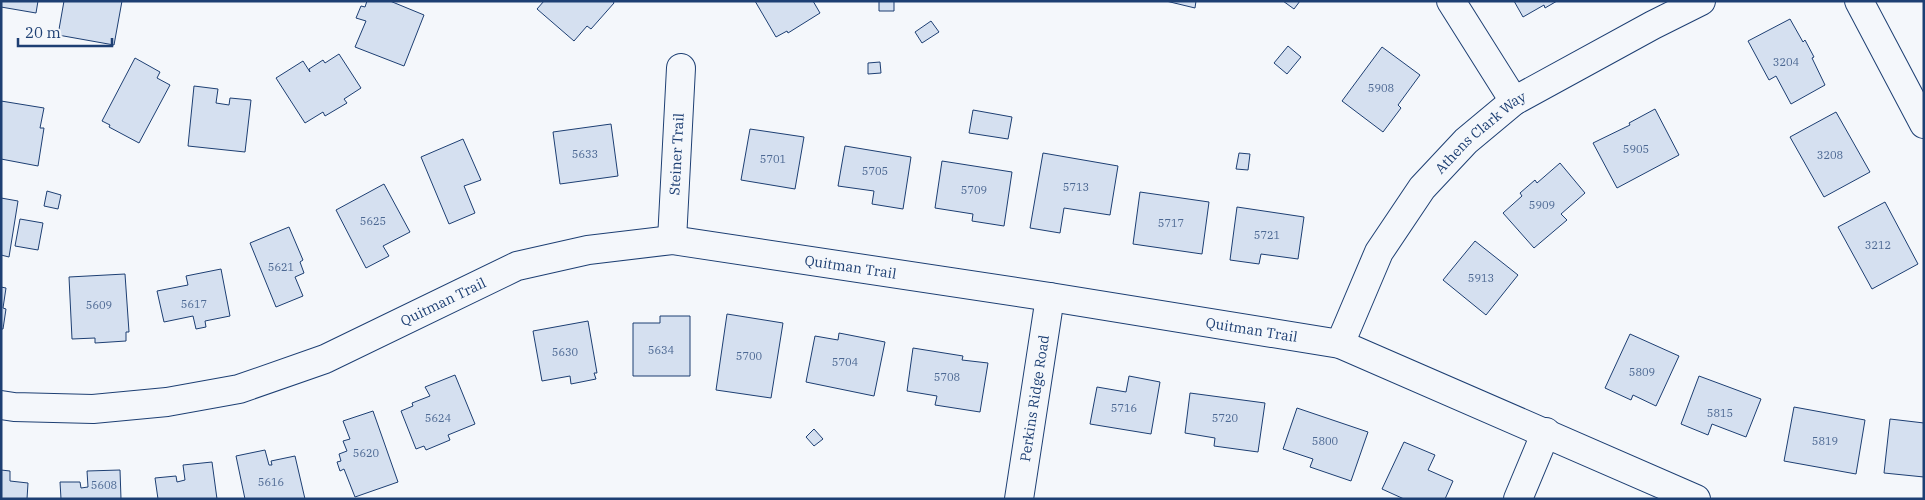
<svg xmlns="http://www.w3.org/2000/svg" width="1925" height="500" font-family="'IBM Plex Serif',serif">
	<style>
		.building { fill: #d5e0f0; stroke: #1d3f73 }
		.lines { fill: none; stroke-linecap: round; stroke-linejoin: round }
		.street-casing { stroke: #1d3f73; stroke-width: 30 }
		.street { stroke: #f4f7fb; stroke-width: 28 }
		.labels { text-anchor: middle; dominant-baseline: central; stroke-width: 4; stroke-linejoin: round; paint-order: stroke }
		.number-label { font-size: 11px; fill: #4b6792 }
		.street-label { font-size: 14px; fill: #1d3f73; stroke: #f4f7fb }
	</style>
	<rect width="100%" height="100%" fill="#f4f7fb"/>
	<path class="building" d="M1 1H38L36 13 1 7Z
		M64 1H122L114 45 58 35Z
		M367 1H390L424 15 404 66 355 47 366 21 356 18 361 6 365 7Z
		M544 1H613L614 3 591 29 587 26 574 41 537 9Z
		M755 1H813L820 13 788 33 787 31 776 37Z
		M879 1H894V11H879Z
		M1166 1H1196L1195 8Z
		M1283 1H1300L1294 9Z
		M1514 1H1557L1545 8 1544 5 1523 17Z
		M1790 19 1803 42 1805 40 1814 57 1812 58 1825 85 1791 104 1776 76 1769 80 1748 41Z
		M931 21 939 32 922 43 915 32Z
		M1288 46 1301 57 1287 74 1274 63Z
		M1382 47 1420 75 1398 105 1401 108 1383 132 1342 101Z
		M339 54 361 88 344 99 347 103 325 116 323 112 305 123 276 78 303 61 310 72 309 69 323 60 325 63Z
		M135 58 160 72 157 78 170 85 139 143 109 127 110 125 102 121Z
		M880 62 881 73 868 74V63Z
		M194 86 218 89 216 103 229 105 230 98 251 100 245 152 188 146Z
		M1 101 44 108 40 128H44L38 166 1 159Z
		M1655 109 1679 155 1617 188 1593 143 1630 125 1629 123Z
		M973 110 1012 117 1008 139 969 133Z
		M1836 112 1870 172 1824 197 1790 137Z
		M611 124 618 176 560 184 553 132Z
		M750 129 804 137 795 189 741 180Z
		M463 139 481 180 464 186 475 213 449 224 421 157Z
		M845 146 911 157 903 209 872 204 874 191 838 186Z
		M1043 153 1118 166 1110 215 1064 208 1060 233 1030 228Z
		M1239 153 1250 154 1248 170 1236 169Z
		M942 161 1012 172 1004 226 972 221 973 214 935 208Z
		M1560 163 1585 193 1561 214 1567 220 1534 248 1503 213 1522 196 1520 193 1535 180 1537 183Z
		M384 184 410 232 383 246 389 256 366 268 336 210Z
		M47 191 61 195 58 209 44 206Z
		M1140 192 1209 202 1202 254 1133 244Z
		M1 198 18 201 9 257 1 255Z
		M1885 202 1918 264 1872 289 1838 227Z
		M1237 207 1304 217 1298 259 1261 254 1259 264 1230 260Z
		M20 219 43 223 38 250 15 246Z
		M289 227 303 260 300 262 304 273 295 277 303 296 276 307 250 243Z
		M1475 241 1518 275 1486 315 1443 280Z
		M221 269 230 316 205 321 206 327 196 329 193 316 164 322 157 291 188 285 186 276Z
		M125 274 129 332H126V341L95 343V338L72 339 69 277Z
		M1 287 6 288 3 308 6 309 3 329H1Z
		M727 314 783 323 771 398 716 390Z
		M660 316H690V376H633V323H660Z
		M588 321 597 373H594L596 379 571 384 570 376 542 381 533 331Z
		M839 333 885 342 874 396 806 382 815 336 838 340Z
		M1630 334 1679 356 1656 406 1633 395 1631 400 1605 388Z
		M913 348 963 356 962 360 988 363 980 412 935 405 937 396 907 391Z
		M455 375 475 424 448 435 450 440 426 450 424 446 416 449 401 411 413 406 412 403 430 396 425 387Z
		M1129 376 1160 382 1151 434 1090 424 1097 387 1126 392Z
		M1699 376 1761 399 1746 437 1712 424 1708 435 1681 424Z
		M1190 393 1265 403 1258 452 1214 446 1215 438 1185 433Z
		M1794 407 1865 420 1856 474 1784 461Z
		M1297 408 1368 432 1351 481 1310 467 1313 459 1283 449Z
		M373 411 398 482 355 497 344 469 340 471 337 462 341 461 339 454 347 451 343 441 350 439 343 421Z
		M1890 419 1924 423V477L1884 473Z
		M814 429 823 439 814 446 806 437Z
		M1404 442 1435 455 1428 470 1453 481 1445 499H1404L1382 489Z
		M265 450 269 465H272L271 461 295 456 305 499H245L236 456Z
		M212 462 217 499H158L155 478 176 476 177 482 185 480 183 465Z
		M1 470 10 471V481L28 483 27 499H1Z
		M120 470 121 499H61L60 482H80L81 488 88 487 87 471Z"/>
	<g class="lines">
		<g class="street-casing">
			<g id="street">
				<path d="M1451 1 1514 101"/>
				<path d="M1859 1 1924 124"/>
				<path id="s1" d="M672 240 681 68"/>
				<path id="s2" d="M1340 344 1379 252 1422 188 1466 141 1514 101 1653 25 1701 1"/>
				<path id="s3" d="M1 405 14 407 93 409 167 402 239 389 325 359 517 266 588 250 672 240 1050 297 1340 344 1696 499"/>
				<path id="s4" d="M1019 499 1050 297"/>
				<path d="M1518 499 1546 432"/>
			</g>
		</g>
		<use href="#street" class="street"/>
	</g>
	<g class="labels">
		<g class="number-label">
			<text x="1786" y="62">3204</text>
			<text x="1381" y="88">5908</text>
			<text x="1636" y="149">5905</text>
			<text x="585" y="154">5633</text>
			<text x="1830" y="155">3208</text>
			<text x="773" y="159">5701</text>
			<text x="875" y="171">5705</text>
			<text x="1076" y="187">5713</text>
			<text x="974" y="190">5709</text>
			<text x="1542" y="205">5909</text>
			<text x="373" y="221">5625</text>
			<text x="1171" y="223">5717</text>
			<text x="1267" y="235">5721</text>
			<text x="1878" y="245">3212</text>
			<text x="281" y="267">5621</text>
			<text x="1481" y="278">5913</text>
			<text x="194" y="304">5617</text>
			<text x="99" y="305">5609</text>
			<text x="661" y="350">5634</text>
			<text x="565" y="352">5630</text>
			<text x="749" y="356">5700</text>
			<text x="845" y="362">5704</text>
			<text x="1642" y="372">5809</text>
			<text x="947" y="377">5708</text>
			<text x="1124" y="408">5716</text>
			<text x="1720" y="413">5815</text>
			<text x="438" y="418">5624</text>
			<text x="1225" y="418">5720</text>
			<text x="1325" y="441">5800</text>
			<text x="1825" y="441">5819</text>
			<text x="366" y="453">5620</text>
			<text x="271" y="482">5616</text>
			<text x="104" y="485">5608</text>
		</g>
		<g class="street-label">
			<text stroke="none"><textPath href="#s2" startOffset="258">Athens Clark Way</textPath></text>
			<text stroke="none"><textPath href="#s1" startOffset="86">Steiner Trail</textPath></text>
			<text stroke="none"><textPath href="#s3" startOffset="882">Quitman Trail</textPath></text>
			<text stroke="none"><textPath href="#s3" startOffset="462">Quitman Trail</textPath></text>
			<text stroke="none"><textPath href="#s3" startOffset="1288">Quitman Trail</textPath></text>
			<text stroke="none"><textPath href="#s4" startOffset="102">Perkins Ridge Road</textPath></text>
		</g>
	</g>
	<rect width="1925" height="500" fill="none" stroke="#1d3f73" stroke-width="5"/>
	<path d="M18 38v8h94v-8" fill="none" stroke="#1d3f73" stroke-width="2.5"/>
	<text x="25" y="38" font-size="15" fill="#1d3f73" stroke="#f4f7fb" stroke-width="4" paint-order="stroke">20 m</text>
</svg>
